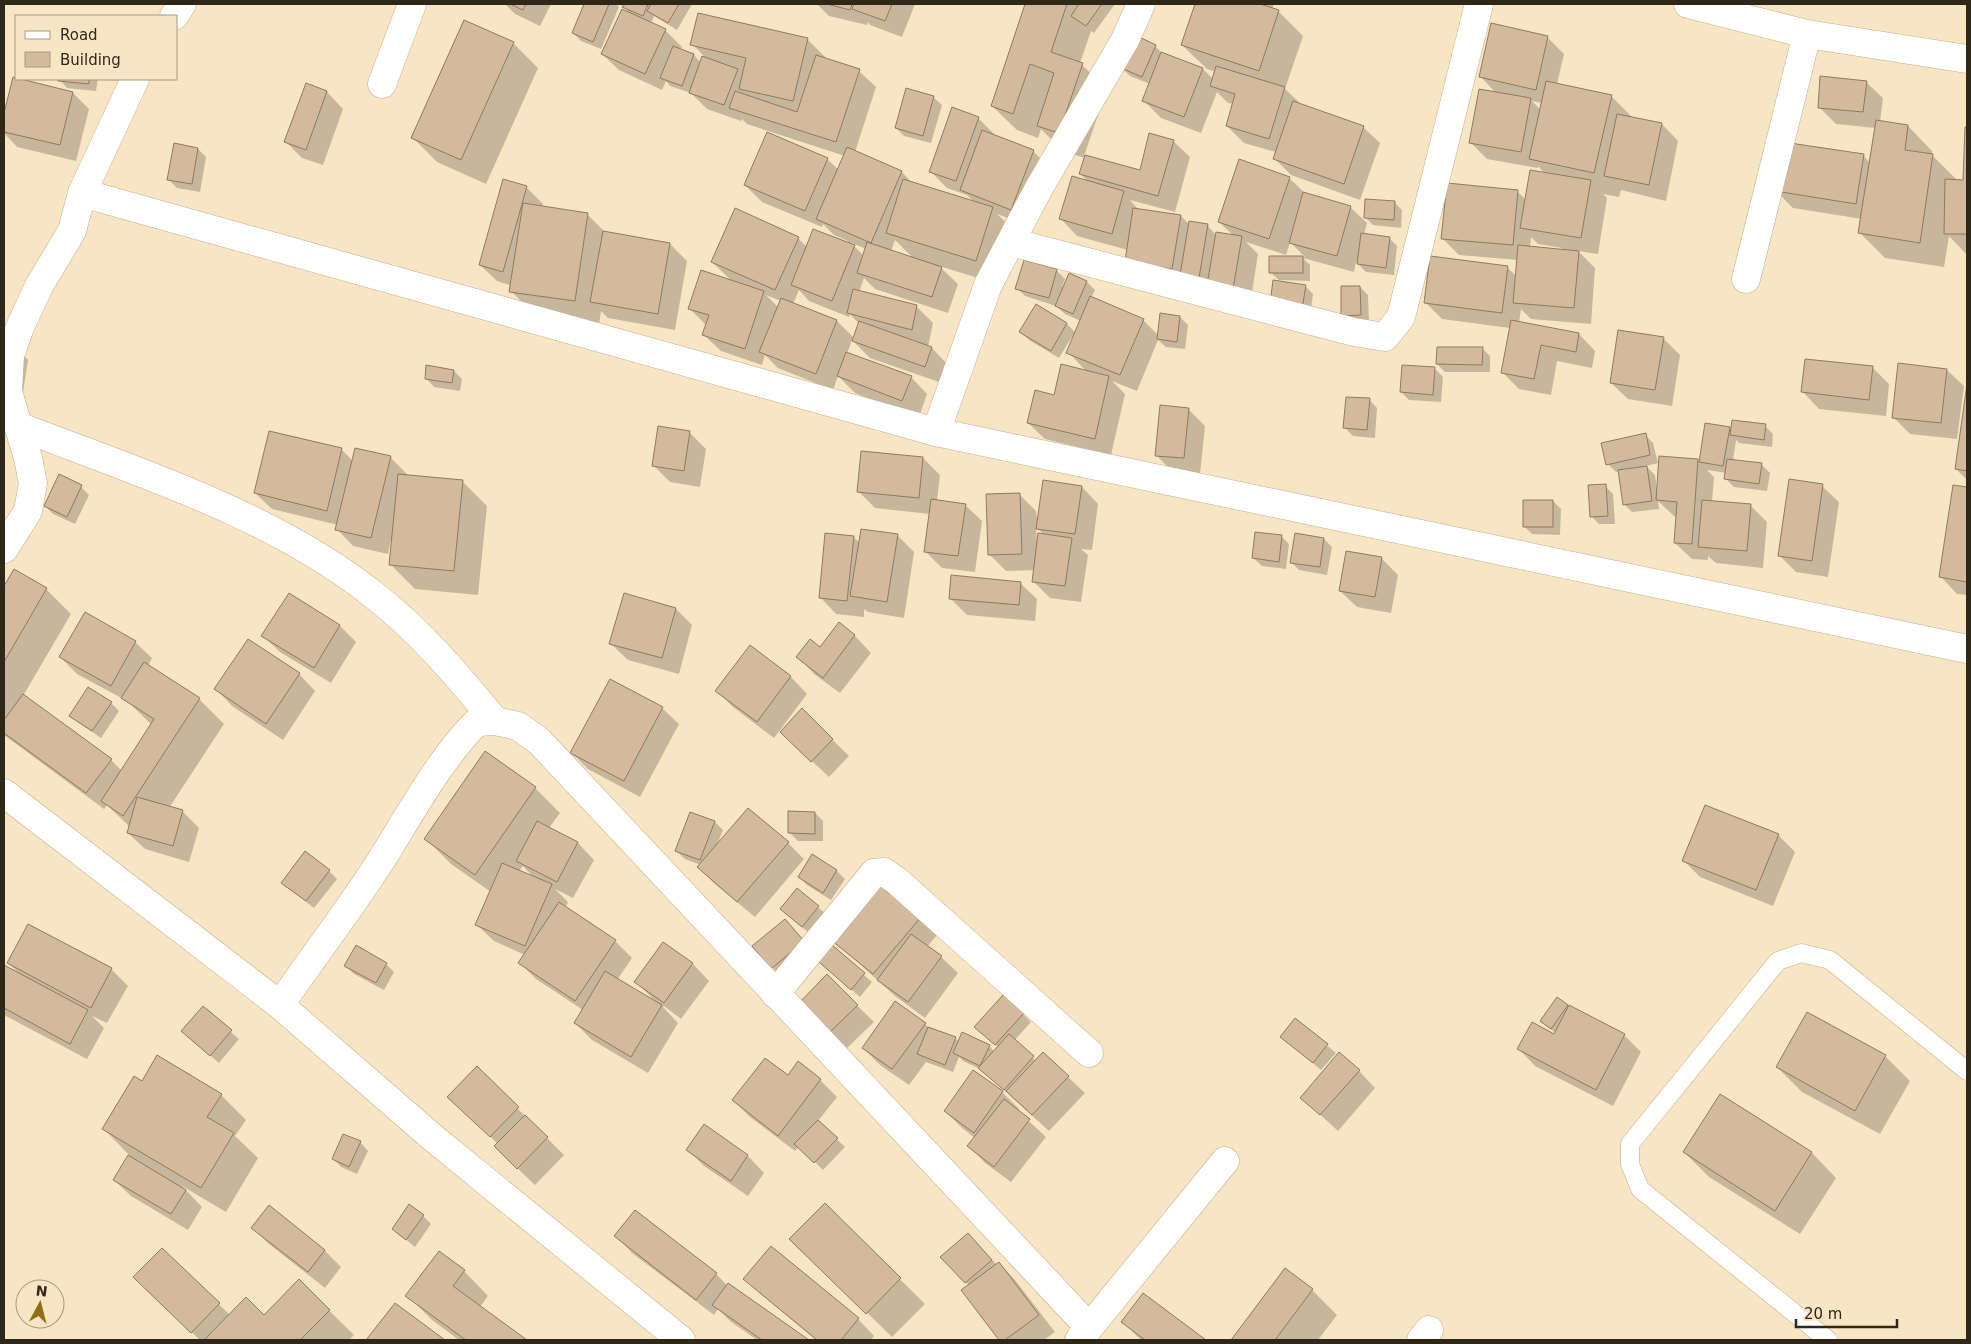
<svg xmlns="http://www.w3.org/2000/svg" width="1971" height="1344" font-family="'DejaVu Sans',sans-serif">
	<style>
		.shadow { fill: #0003; fill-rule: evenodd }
		.building { fill: #d4ba9d; stroke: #90795d }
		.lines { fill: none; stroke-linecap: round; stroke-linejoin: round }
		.lane-casing { stroke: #c0ae8d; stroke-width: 19 }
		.street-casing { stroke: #c0ae8d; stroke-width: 29 }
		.lane { stroke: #fff; stroke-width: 18 }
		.street { stroke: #fff; stroke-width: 28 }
	</style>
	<rect width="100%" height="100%" fill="#f8e5c3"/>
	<path class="shadow" d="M505 4H551L540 26 515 14Z
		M585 4H616L619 7 601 49 581 41 573 33Z
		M625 4H692L677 30 654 16 651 24 665 30 682 47 680 50 694 55 701 63 704 56 692 44 807 39 828 60 859 71 876 87 855 152 902 172 913 184 975 203 967 195 947 188 931 172 978 118 995 135 994 136 1033 151 1050 168 1028 225 997 214 1017 233 1001 285 939 266 958 284 948 313 875 289 864 278 859 292 917 307 933 323 928 347 932 348 948 365 942 383 870 358 852 340 847 354 911 377 927 394 919 417 855 393 838 376 833 390 778 368 765 355 762 365 721 351 704 335 707 326 690 309 733 282 712 262 798 238 807 247 847 244 848 241 834 235 823 224 822 227 762 202 745 185 827 159 839 170 845 156 747 124 742 119 741 121 707 109 691 93 670 86 666 81 662 90 619 70 602 54 632 15 624 7ZM895 240 914 259 891 251ZM850 242 866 249 864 256ZM799 290 809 301 849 317 850 314 859 324 854 338 837 321 793 304ZM766 295 781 301 778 307Z
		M817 4H915L902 37 870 25 868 22 867 25 829 16Z
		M1026 4H1115L1094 33 1091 31 1080 63 1107 89 1084 156 1141 172 1173 141 1190 157 1175 212 1130 200 1139 210 1181 216 1190 225H1207L1215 234 1234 236 1219 222 1289 178 1306 194 1350 207 1367 223 1364 235 1389 238 1397 246 1394 275 1366 272 1356 262 1354 272 1303 258 1310 265V281L1279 280 1270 272V257H1305L1290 242 1286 255 1246 242 1258 254 1249 311 1189 283 1128 250 1077 236 1061 219 1089 182 1080 174 1085 158 1063 151 1041 129 1038 138 1017 130 992 106Z
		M1196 4H1274L1272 9 1278 11 1303 36 1285 89 1301 104 1363 127 1380 143 1360 200 1291 175 1274 158 1276 152 1244 143 1227 126 1234 104 1228 103 1217 92 1201 133 1161 118 1144 101 1150 84 1130 76 1122 68 1155 46 1163 54 1203 69 1214 80 1216 72 1207 69 1182 45Z
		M464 21 513 43 538 68 486 184 437 162 412 137Z
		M1548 38 1564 54 1557 84 1611 96 1634 119 1662 124 1678 141 1666 201 1621 190 1619 197 1603 194 1607 198 1598 254 1578 251 1595 268 1591 324 1531 319 1521 309 1519 323 1579 334 1595 351 1592 368 1557 361 1551 395 1519 389 1502 372 1510 328 1442 319 1425 302 1507 267 1516 276 1518 260 1459 255 1442 238 1517 191 1526 200 1545 174 1538 166V168L1487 159 1471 143 1497 94 1480 76ZM1532 101 1542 103 1541 110ZM1531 237 1538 244 1562 248V250L1530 248Z
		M14 78 73 93 89 109 76 161 17 147 4 133V118Z
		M59 79H98L96 91 67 88Z
		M1866 82 1883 98 1880 122 1908 126 1932 151V155L1958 181H1965L1967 128V255L1949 236 1944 267 1885 258 1860 233 1862 219 1793 208 1776 191 1863 155 1870 163 1876 128 1836 124 1819 107Z
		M327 92 343 109 323 165 302 158 285 141Z
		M933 97 942 105 931 143 904 136 896 128Z
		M198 149 206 157 200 192 177 188 169 180Z
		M526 187 543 204 542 207 587 214 606 233 670 244 687 261 675 330 608 318 601 311 599 325 536 316 511 291 512 286 497 281 480 265Z
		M1394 202 1402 210 1401 228 1373 225 1365 217Z
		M1057 271 1065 279 1062 287 1087 282 1095 290 1091 298 1143 320 1158 335 1180 317 1188 325 1185 349 1166 347 1158 340 1137 391 1112 381 1125 394 1111 455 1045 439 1028 423 1055 396 1087 372 1068 352 1075 336 1073 335 1059 358 1029 340 1021 332 1036 306 1067 324 1076 333 1081 321 1065 314 1056 306 1025 296 1017 288Z
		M1305 286 1313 294 1310 316 1279 311Z
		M1360 287 1368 295 1369 323 1342 315Z
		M1663 338 1680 355 1672 406 1628 399 1611 383Z
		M11 343 28 360 20 412Z
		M1482 348 1490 356V372H1445L1437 364Z
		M1872 367 1889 384 1886 416 1819 409 1803 392Z
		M1435 369 1443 377 1441 402 1409 400 1401 392Z
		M1947 370 1964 386 1957 439 1910 434 1893 417Z
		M454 371 462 379 460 391 434 387 426 378Z
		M1967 393V480L1956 469Z
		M1369 399 1377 408 1375 438 1353 436 1345 428Z
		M1188 409 1205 426 1200 474 1173 472 1156 455Z
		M1706 424 1729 428 1732 430 1765 426 1773 434 1772 447 1739 443 1736 440 1733 461 1762 465 1770 473 1767 491 1734 487 1726 479 1727 473 1707 470 1714 477 1712 502 1750 505 1767 522 1763 568 1716 563 1708 556V560L1692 559 1675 543 1677 517 1674 516 1658 501 1659 509 1632 512 1624 504 1620 471 1616 472 1608 464 1645 435 1653 443 1658 463 1646 466 1655 475 1657 489 1698 460 1700 463Z
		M270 432 342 450 353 461 390 457 407 474 406 476 462 481 487 506 478 595 415 589 391 565 393 539H391L388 554 353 546 337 529 338 525 272 509 255 493Z
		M689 432 706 449 700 487 670 482 653 465Z
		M862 452 923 458 940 475 937 501 965 505 982 521 975 572 942 568 925 551 930 514 875 508 858 491Z
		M59 476 81 487 89 495 75 524 53 514 45 506Z
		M1605 486 1613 494 1615 524H1599L1591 516Z
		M1822 486 1839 502 1828 577 1796 572 1779 555Z
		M1954 486 1967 488V595L1957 594 1941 577Z
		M1082 487 1098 504 1092 550 1081 549 1088 555 1081 602 1050 598 1033 581 1035 570 1006 571 989 554 1019 494 1036 511 1038 526ZM1036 527 1044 535 1037 542Z
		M1553 501 1561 509 1560 535 1532 534 1524 526Z
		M897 535 914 552 904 618 868 612 864 609V617L836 614 820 597 853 537 860 543Z
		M1281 536 1289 544 1286 569 1262 566 1253 558Z
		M1324 539 1332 547 1327 575 1299 570 1291 562Z
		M1381 558 1398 575 1391 613 1357 607 1340 591Z
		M14 570 46 589 71 614 23 696 111 760 122 771 152 725 127 701 77 674 60 657 135 642 152 658 148 666 199 699 224 724 169 808 183 812 199 828 189 862 145 849 128 833 130 827 107 805 104 809 4 735V589Z
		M1020 583 1037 599 1035 621 967 615 950 598Z
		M676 609 692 625 679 674 628 660 611 644Z
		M839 624 855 636 871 653 840 693 814 674 798 657 821 649Z
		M340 626 356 642 331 683 280 652 263 636Z
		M751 647 791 677 807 694 774 738 733 707 717 691Z
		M299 674 315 691 283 740 232 706 216 689Z
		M111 703 119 711 101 738 79 723 71 715Z
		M662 708 679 724 640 797 588 769 572 753Z
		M802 710 849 756 829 777 798 748Z
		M485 753 535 788 560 813 549 828 578 843 594 860 573 898 555 889 568 902 565 908 615 941 632 958 617 980 656 1002 636 982 664 944 693 964 709 981 681 1019 664 1006 663 1007 678 1023 648 1073 592 1040 575 1023 583 1010 536 979 520 963 525 955 494 941 477 925 491 892 451 864 426 839ZM523 866 534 878 519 871Z
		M815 813 823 821V841H798L790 833Z
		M715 822 723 830 717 845 788 843 804 859 755 917 715 884 698 867 701 865 685 859 676 851Z
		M1778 835 1795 852 1773 906 1700 877 1683 860Z
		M813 856 837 871 845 879 831 900 807 885 799 877Z
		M329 871 337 879 314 908 282 883Z
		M797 889 827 915 810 934 789 916Z
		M920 918 937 935 927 947 941 957 958 973 925 1018 895 996 833 940Z
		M825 941 872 982 860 997 821 963Z
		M754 946 811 950 780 976Z
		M8 963 111 969 128 986 107 1023 92 1016 104 1028 87 1059 4 1015V966L20 974Z
		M386 964 394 972 384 990 354 974 346 966Z
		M827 976 874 1022 847 1048 802 1002Z
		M1567 1006 1624 1035 1641 1052 1613 1106 1535 1066 1519 1049 1558 1037 1559 1036 1541 1021Z
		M203 1007 239 1039 219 1063 191 1039Z
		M1023 1014 1031 1022 1014 1041 1036 1061 1068 1077 1085 1093 1049 1131 982 1070 963 1061 959 1057 953 1072 926 1062 909 1085 880 1065 863 1048 925 1024 931 1029 955 1038 959 1042 989 1046 995 1052 999 1048 984 1035Z
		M1295 1019 1336 1053 1321 1070 1282 1037Z
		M1885 1056 1910 1081 1880 1134 1802 1092 1777 1067Z
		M798 1063 820 1080 837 1097 818 1121 845 1147 823 1170 799 1146 795 1151 750 1117 733 1100 788 1076Z
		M477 1068 564 1155 535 1185 512 1163 498 1144 465 1113Z
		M1359 1071 1375 1088 1338 1131 1302 1098Z
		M974 1072 1003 1093 1019 1109 1018 1111 1046 1137 1011 1182 985 1163 969 1146 975 1138 962 1128 945 1111Z
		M142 1082 221 1095 246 1120 235 1136 258 1158 226 1212 182 1186 202 1207 188 1230 131 1196 114 1180 129 1155 104 1129Z
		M1721 1095 1812 1153 1836 1178 1800 1234 1709 1177 1684 1152Z
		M704 1126 748 1156 764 1173 748 1196 704 1166 688 1150Z
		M360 1142 368 1151 357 1174 341 1167 333 1158Z
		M825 1205 925 1304 892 1337 816 1263Z
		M269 1207 325 1251 341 1267 325 1288 269 1244 253 1228Z
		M635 1212 716 1274 727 1285 807 1340H757L730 1321 718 1309 714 1315 632 1253 616 1236Z
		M423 1216 431 1224 415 1247 393 1229Z
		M771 1247 858 1319 874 1336 871 1340H816L762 1295 745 1279Z
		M162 1249 230 1315 264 1317 299 1281 354 1335 349 1340H200L151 1294Z
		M984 1251 997 1265 999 1263 1015 1280 1055 1332 1044 1340H1001L963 1290 969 1285 942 1257Z
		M1285 1270 1312 1290 1337 1315 1318 1340H1233Z
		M464 1271 488 1296 480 1307 525 1340H459L432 1320 407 1295Z
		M1143 1295 1204 1340H1141L1123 1322Z
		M396 1305 443 1340H368Z"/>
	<path class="building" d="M510 4H526L523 10Z
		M584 4H609L593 42 572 33Z
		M624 4H648L643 16 622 7Z
		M651 4H679L668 23 647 11Z
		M827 4H852L850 10Z
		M854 4H892L885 21 852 9Z
		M1025 4H1067L1051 52 1083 63 1059 133 1037 126 1054 73 1030 64 1013 114 991 106Z
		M1079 4H1102L1086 26 1071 16Z
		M1195 4H1260L1279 10 1259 71 1181 45Z
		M622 9 666 29 645 74 601 54Z
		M698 13 808 38 793 101 739 89 746 58 690 45Z
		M464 20 514 42 461 160 411 138Z
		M1491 23 1548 36 1536 90 1479 77Z
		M1135 35 1156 45 1142 77 1121 68Z
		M673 46 694 54 682 86 660 78Z
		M1161 52 1203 68 1184 117 1142 101Z
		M816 55 860 69 836 142 729 108 735 91 797 112Z
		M702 56 738 69 724 105 689 93Z
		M1216 66 1285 87 1269 139 1226 126 1235 94 1210 86Z
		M1820 76 1867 81 1863 112 1818 108Z
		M13 77 73 92 60 145 4 132V113Z
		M58 79H89V84L58 81Z
		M1546 81 1612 95 1594 173 1529 159Z
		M306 83 327 91 306 150 284 142Z
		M906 88 934 96 923 136 895 128Z
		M1479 89 1531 98 1521 152 1469 143Z
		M1293 101 1364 126 1344 184 1273 159Z
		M952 107 979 117 956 181 929 172Z
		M1617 114 1662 123 1649 185 1604 176Z
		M1876 120 1908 125 1905 150 1933 154 1920 243 1858 233Z
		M1965 127H1967V234H1944L1945 179 1963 180Z
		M982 130 1034 150 1011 210 960 190Z
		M767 132 828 158 805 211 744 185Z
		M1149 133 1174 140 1158 196 1079 174 1085 155 1140 170Z
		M1783 142 1864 154 1856 204 1775 191Z
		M174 143 198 148 192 184 167 180Z
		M847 147 902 171 871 243 816 219Z
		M1239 159 1290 177 1269 239 1218 222Z
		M1530 170 1591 180 1581 238 1520 228Z
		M1072 176 1124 191 1112 234 1059 219Z
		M503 179 527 186 503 272 479 265Z
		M903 179 993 207 976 261 886 233Z
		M1447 183 1518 190 1513 245 1441 239Z
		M1303 192 1351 206 1337 256 1289 243Z
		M1365 199 1395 201 1394 220 1364 218Z
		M523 203 588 213 575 301 509 292Z
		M735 208 799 237 775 290 711 262Z
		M1133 208 1181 215 1172 269 1125 261Z
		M1189 221 1208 224 1199 278 1180 275Z
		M813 229 855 245 832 301 791 285Z
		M603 231 670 243 658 314 590 302Z
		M1216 232 1242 236 1232 295 1206 291Z
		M1361 233 1390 237 1386 268 1357 264Z
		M867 242 942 267 932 297 857 273Z
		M1518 245 1579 251 1574 308 1513 303Z
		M1269 256H1303V273H1269Z
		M1430 256 1508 266 1502 313 1424 303Z
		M1024 260 1057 269 1049 298 1015 289Z
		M701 270 764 291 745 349 702 335 709 315 688 309Z
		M1069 273 1087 281 1073 314 1055 306Z
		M1273 280 1306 285 1302 309 1270 304Z
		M1341 286H1360L1361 315 1341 316Z
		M853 289 917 305 912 330 847 313Z
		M1090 296 1144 319 1120 375 1066 353Z
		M781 298 837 320 816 374 759 352Z
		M1036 304 1067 323 1051 351 1019 332Z
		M1160 313 1180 316 1177 342 1157 339Z
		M1511 320 1579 333 1576 352 1541 345 1534 379 1501 373Z
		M859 321 932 347 925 367 852 341Z
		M1618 330 1664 337 1655 390 1610 383Z
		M1437 347H1483L1482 365 1436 364Z
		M846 352 912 376 902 401 837 376Z
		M1805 359 1873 366 1869 400 1801 392Z
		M1898 363 1947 369 1941 423 1892 418Z
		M1061 364 1109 376 1095 439 1027 423 1035 390 1054 395Z
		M426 365 454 370 452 383 425 379Z
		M1402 365 1435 367 1433 395 1400 392Z
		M1967 384V471L1955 469Z
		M1346 397 1370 398 1367 430 1343 428Z
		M1160 405 1189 408 1184 458 1155 456Z
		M1732 420 1766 424 1764 440 1730 435Z
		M1705 423 1730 427 1723 466 1699 462Z
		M658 426 690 431 684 471 652 466Z
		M269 431 342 448 327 511 254 493Z
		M1646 433 1650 455 1606 465 1601 443Z
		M355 448 391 456 371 538 335 530Z
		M861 451 923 457 919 498 857 492Z
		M1659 456 1698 459 1692 544 1674 543 1677 502 1656 500Z
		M1727 459 1762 463 1759 484 1724 479Z
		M1647 466 1652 501 1623 505 1618 470Z
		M59 474 82 485 67 517 44 506Z
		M398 474 463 480 454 571 389 565Z
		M1789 479 1823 484 1812 561 1778 556Z
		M1043 480 1082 486 1075 534 1036 529Z
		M1606 484 1608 516 1590 517 1588 485Z
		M1953 485 1967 487V582L1939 577Z
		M1020 493 1022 554 988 555 986 494Z
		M931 499 966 504 958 556 924 552Z
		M1523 500H1553V527H1523Z
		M1702 500 1751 504 1747 551 1698 547Z
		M861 529 898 534 887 602 850 596Z
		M1255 532 1282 535 1279 562 1252 558Z
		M825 533 854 536 847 601 819 598Z
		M1038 533 1072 538 1065 586 1032 582Z
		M1295 533 1324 538 1320 567 1290 563Z
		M1346 551 1382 557 1375 597 1339 591Z
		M14 569 47 588 4 662V586Z
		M951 575 1021 582 1019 605 949 599Z
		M289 593 340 625 314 668 261 636Z
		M624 593 676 608 662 658 609 644Z
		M85 612 136 641 111 686 59 657Z
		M839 622 855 635 823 678 796 657 810 639 820 647Z
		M248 639 300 673 266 724 214 689Z
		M750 645 791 676 757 722 715 691Z
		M144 662 200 698 123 816 101 801 154 719 121 698Z
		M610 679 663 707 624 781 570 753Z
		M88 687 112 702 92 731 69 716Z
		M23 694 112 759 86 793 4 733V720Z
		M802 708 833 739 811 762 780 732Z
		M485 751 536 787 475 875 424 839Z
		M137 797 183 810 173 846 127 833Z
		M1705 805 1779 834 1756 890 1682 861Z
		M748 808 789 842 737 902 697 867Z
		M788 811 815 812V834L788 833Z
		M690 812 715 821 700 860 675 851Z
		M537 821 578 842 557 882 516 861Z
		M305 851 330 870 306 901 281 883Z
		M812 854 837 870 823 893 798 877Z
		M502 863 552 884 525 946 475 925Z
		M875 880 921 917 873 974 831 940Z
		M797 888 819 906 802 927 780 909Z
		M559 902 616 940 575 1001 518 963Z
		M785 919 804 941 771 969 752 946Z
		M28 924 112 968 91 1008 7 963Z
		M911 934 942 956 908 1002 877 980Z
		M825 939 865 973 851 990 811 955Z
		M663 942 693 963 664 1003 634 982Z
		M356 945 387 963 376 983 344 966Z
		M4 965 88 1010 70 1044 4 1008Z
		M605 971 662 1005 631 1057 574 1023Z
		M827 974 858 1005 830 1032 800 1002Z
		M1003 995 1024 1013 995 1045 974 1027Z
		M1557 997 1568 1005 1551 1029 1540 1021Z
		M895 1001 926 1023 892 1069 862 1048Z
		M1569 1005 1625 1034 1596 1090 1517 1049 1532 1022 1554 1034Z
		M203 1006 232 1030 210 1056 181 1031Z
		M1807 1012 1886 1055 1855 1111 1776 1067Z
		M1295 1018 1328 1044 1313 1063 1280 1037Z
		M928 1027 956 1037 945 1065 917 1054Z
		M962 1032 990 1045 980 1066 953 1053Z
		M1009 1034 1034 1056 1004 1090 978 1068Z
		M1043 1052 1069 1076 1032 1115 1006 1091Z
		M1339 1052 1360 1070 1320 1115 1300 1098Z
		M157 1055 222 1094 207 1117 234 1133 201 1188 102 1129 134 1076 142 1081Z
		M765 1058 788 1075 798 1061 821 1079 778 1136 732 1100Z
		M477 1066 519 1107 490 1137 447 1097Z
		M973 1070 1003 1091 974 1133 944 1111Z
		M1720 1094 1812 1152 1775 1211 1683 1152Z
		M1004 1099 1030 1119 994 1167 967 1146Z
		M525 1115 548 1137 517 1169 494 1146Z
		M818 1120 838 1138 814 1163 794 1144Z
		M704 1124 748 1155 731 1181 686 1150Z
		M343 1134 361 1141 349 1167 332 1159Z
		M128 1155 186 1190 171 1214 113 1180Z
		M825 1203 901 1278 866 1314 789 1239Z
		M409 1204 424 1215 406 1240 392 1229Z
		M269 1205 325 1250 308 1272 251 1228Z
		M635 1210 717 1273 696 1300 614 1236Z
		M968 1233 992 1260 965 1283 940 1257Z
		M771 1246 859 1318 841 1340H817L743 1279Z
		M162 1248 220 1303 191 1333 133 1277Z
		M439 1251 465 1270 453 1286 527 1340H466L405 1296Z
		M999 1262 1039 1315 1005 1340H999L961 1290Z
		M1285 1268 1313 1289 1275 1340H1231Z
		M299 1279 330 1310 300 1340H204L246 1297 264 1315Z
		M728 1283 809 1340H762L712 1305Z
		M1143 1293 1206 1340H1145L1121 1322Z
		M395 1303 445 1340H366Z"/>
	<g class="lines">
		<g class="lane-casing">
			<path id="lane" d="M1828 1340 1640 1189 1630 1164V1144L1778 961 1801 953 1830 960 1967 1071"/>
		</g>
		<g class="street-casing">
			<path id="street" d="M1688 4 1807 34 1967 59
				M174 16 182 4
				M382 84 412 4
				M82 193 936 432 1967 649
				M1011 242 1354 332 1385 337 1401 317 1479 4
				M1746 279 1807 34
				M18 426C137 472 274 515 375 596 421 632 458 676 495 721
				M936 432 988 285 1039 188 1125 40 1141 4
				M4 549 28 511 33 483 28 458 8 392 10 355 20 327 39 286 72 231 82 193 135 79
				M4 793 280 1005 432 1137 681 1340
				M775 994 874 873 884 872 897 881 1089 1053
				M280 1005C312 958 347 913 378 865 407 820 439 759 477 722L495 721 518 726 539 741 1089 1327
				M1079 1340 1225 1161
				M1421 1340 1429 1330"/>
		</g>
		<use href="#lane" class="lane"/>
		<use href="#street" class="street"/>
	</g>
	<rect width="1971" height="1344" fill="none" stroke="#2f271a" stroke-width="10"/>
	<rect x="15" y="15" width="162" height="65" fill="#f8e5c3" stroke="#a8997f"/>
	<rect x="25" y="31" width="25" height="8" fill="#ffffff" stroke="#a8997f"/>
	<text x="60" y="40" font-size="15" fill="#2f271a">Road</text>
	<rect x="25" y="52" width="25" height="15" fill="#d4ba9d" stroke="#a8997f"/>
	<text x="60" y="65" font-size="15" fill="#2f271a">Building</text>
	<g transform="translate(40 1304) rotate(7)"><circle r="24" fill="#f8e5c3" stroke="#a8997f"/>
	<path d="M0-4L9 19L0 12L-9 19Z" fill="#936d16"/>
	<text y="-8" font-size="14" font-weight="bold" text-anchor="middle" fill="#2f271a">N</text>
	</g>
	<path d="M1796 1319v8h101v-8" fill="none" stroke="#2f271a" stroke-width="2.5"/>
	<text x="1804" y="1319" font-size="15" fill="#2f271a" stroke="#f8e5c3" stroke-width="4" paint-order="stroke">20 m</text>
</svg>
